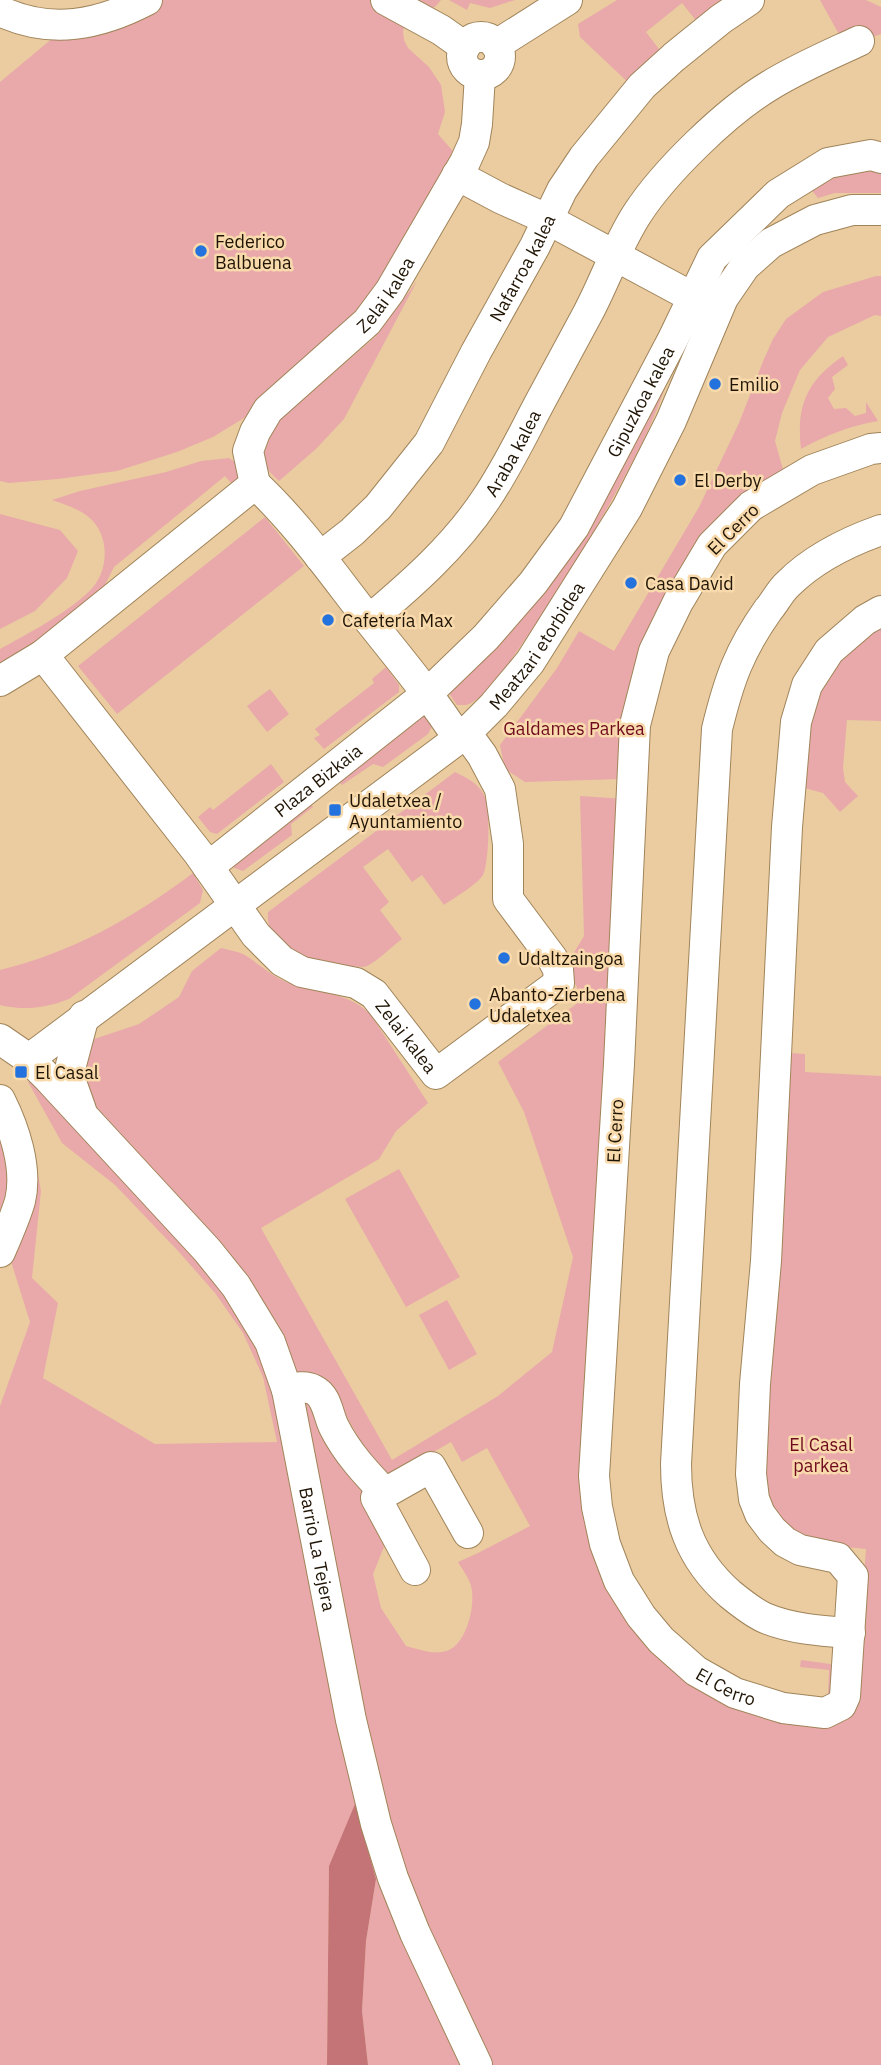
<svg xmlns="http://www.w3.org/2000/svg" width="881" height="2065" font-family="'IBM Plex Sans',sans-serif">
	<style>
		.green { fill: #e9a9aa; fill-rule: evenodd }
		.forest { fill: #c47376 }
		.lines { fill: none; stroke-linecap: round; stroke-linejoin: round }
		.minor-casing { stroke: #a0845a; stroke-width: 32 }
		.minor { stroke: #fff; stroke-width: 30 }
		.poi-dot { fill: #2472dd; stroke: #f8daac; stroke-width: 2.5 }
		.labels { text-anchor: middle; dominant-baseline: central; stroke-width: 5; stroke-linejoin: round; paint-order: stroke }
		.poi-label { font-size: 18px; fill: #201505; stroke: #f8daac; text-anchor: start }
		.street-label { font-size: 18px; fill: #201505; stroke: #f8daac }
		.park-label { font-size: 18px; fill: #6e091e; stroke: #f8daac }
	</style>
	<rect width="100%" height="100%" fill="#eacca0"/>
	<path class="green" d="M131 0H441L435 7 413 9 403 31 404 40 408 48 429 67 441 85 445 112 438 134 458 157 384 284 329 349 244 418 213 437 177 452 117 471 58 479 9 483 0 481V82L54 37Z
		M449 0H515L490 8 470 3 467 10Z
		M617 0H740L702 28 682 3 646 32 665 57 634 88 580 37 578 24Z
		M820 0H866L881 7V34L870 38H841Z
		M868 170 881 172V193H835L818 198 806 183 832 173Z
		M876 276H881V316L875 315 828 337 800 370 782 413 775 441 783 469 734 505 701 542 621 779 525 782 505 769 500 745 557 668 579 631 614 651 699 507 739 423 764 359 773 339 786 319 823 292Z
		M417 281 344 419 316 449 279 481C275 477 269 472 267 468 258 453 268 435 276 423L375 337Z
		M678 349C668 380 658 410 644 439 609 509 568 577 524 641 509 662 495 688 473 702 468 706 463 705 457 705L449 693Z
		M843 356 848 365 832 377 835 389 828 398 834 409 846 408 855 416 866 413V402L878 421C850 426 826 435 801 449 796 405 807 381 843 356Z
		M229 458 242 467 236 489 225 476 114 567 100 595 57 630 0 668V649C26 635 76 608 94 586 104 573 107 556 103 540 96 514 75 508 52 500L80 491 166 472 201 461Z
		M0 514 60 530 78 551 67 578 35 611 0 629Z
		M265 517 304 566 117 714 78 666Z
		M881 622V721L847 720 843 768 845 782 858 796 840 812 823 793 797 786 800 743 827 665Z
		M386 667 399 685V692L324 749 314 738 320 735 315 729 374 683 372 679Z
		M270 689 289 714 267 732 247 706Z
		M424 705 433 724 428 734 383 767 373 764 342 785 334 775Z
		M271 764 284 782 217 834 210 832 198 817 210 807 213 810Z
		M455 772C467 778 478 783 484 795 491 807 489 863 483 875 478 884 454 898 444 905L422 875 412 882 388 849 363 867 389 902 380 910 402 939C391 947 379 960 367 966 362 968 356 966 351 966 320 964 264 951 268 912Z
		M580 796 625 799 587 1528 718 1694 854 1702 866 1549C841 1546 789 1544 776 1519 768 1504 765 1484 759 1467L790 1053 805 1054V1072L881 1076V2065H368L362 2011 366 1941 376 1879 355 1805 329 1866 327 2065H0V1406L30 1322 9 1255 35 1159 41 1191 32 1278 58 1303 43 1378 155 1444 277 1442 263 1377 243 1333 215 1293 179 1252 115 1185 62 1143 28 1082 89 1092 82 1066 91 1040 139 1024 179 997 192 971 221 948C228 950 236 951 243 954 257 962 269 974 284 981 313 994 348 990 371 1015L428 1103 396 1131 379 1159 261 1228 392 1460 498 1396 552 1352 573 1257 524 1112 498 1062 583 999 566 966 584 936ZM301 1372 345 1414 376 1467 386 1473 398 1472 451 1442 462 1462 487 1448 530 1526 478 1553 458 1562C462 1569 469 1578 471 1586 476 1604 467 1642 449 1650 435 1656 419 1649 406 1646L381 1608 373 1574 384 1547 363 1494 337 1455 314 1399 305 1398Z
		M306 797 313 807 291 824 292 835 243 871 232 867 226 859Z
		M193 873 203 890 200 903 69 999C45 1008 25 1011 0 1005V970C71 953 135 917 193 873Z
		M0 1134 9 1184 0 1211Z
		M399 1169 460 1277 406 1307 345 1199Z
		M447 1300 477 1354 449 1370 419 1315Z
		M801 1660 838 1665 835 1696 828 1695 829 1670 800 1667Z"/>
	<path class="forest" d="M355 1804 376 1879 366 1941 362 2011 368 2065H327L329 1866Z"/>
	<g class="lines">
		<g class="minor-casing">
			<g id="minor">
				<path d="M386 0 441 30 465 47"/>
				<path d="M0 11C51 35 99 25 147 0"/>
				<circle cx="481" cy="56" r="19"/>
				<path d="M496 45 567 0"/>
				<path d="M457 175 500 198 547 219 692 297"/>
				<path id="s1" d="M881 448 871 449 812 470 751 506 712 545 678 602 654 651 635 725 619 1064 594 1476 597 1507 605 1544 619 1581 641 1616 661 1640 696 1671 735 1693 783 1708 825 1713 841 1705 845 1696 853 1576 838 1558 800 1550 785 1542 772 1530 760 1514 754 1499 751 1474 755 1384 766 1261 787 827 796 722 807 685 829 651 865 620 881 611"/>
				<path id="s2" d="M255 484 248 451 255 432 268 410 367 322 390 291 465 162 474 142 477 124 480 75"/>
				<path id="s3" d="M320 557 352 532 378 507 429 443 476 352 535 246 562 190 584 157 642 86 674 57 721 19 749 0"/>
				<path id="s4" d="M369 620C412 584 455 546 486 499 507 468 523 434 540 402 556 372 572 343 588 313 605 281 617 245 637 214 665 171 726 112 769 86 798 68 829 55 859 41"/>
				<path id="s5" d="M43 655 199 854 256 935 282 961 302 972 356 983 374 994 436 1074 559 983 558 969 552 958 508 899V844L500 789 482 755 466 733"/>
				<path d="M0 681 43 655 255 484C298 524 332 573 368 619 399 658 431 696 458 738"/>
				<path id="s6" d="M208 867 428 693 486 637 533 583 574 527 673 339 712 258 778 194 828 163 871 155 881 158"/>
				<path id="s7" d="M0 1039 29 1059 49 1079 207 1250 236 1286 270 1342 287 1390 351 1720 376 1824 393 1878 415 1933 477 2065"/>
				<path id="s8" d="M29 1059 466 733 494 705 530 662 627 508 671 421 723 298 745 266 771 243 815 220 852 210H881"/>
				<path d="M0 1100C14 1128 28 1168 20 1201 15 1218 7 1236 0 1252"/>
				<path d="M81 1110 71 1082V1065L84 1016"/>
				<path d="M287 1390C295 1388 305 1385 314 1390 327 1396 328 1415 334 1427 347 1453 366 1473 385 1493"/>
				<path d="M415 1570 376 1498 431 1467 468 1533"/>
				<path d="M850 1633C822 1631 791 1629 765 1618 752 1612 741 1603 730 1594 689 1558 676 1516 676 1464L717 729C729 680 739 651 768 610 775 602 780 591 788 584 813 559 847 542 881 530"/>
			</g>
		</g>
		<use href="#minor" class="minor"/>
	</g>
	<g class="poi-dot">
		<circle cx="201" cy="251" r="7"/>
		<circle cx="715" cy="384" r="7"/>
		<circle cx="680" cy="480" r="7"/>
		<circle cx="631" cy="583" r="7"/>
		<circle cx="328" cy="620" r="7"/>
		<rect x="328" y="803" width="14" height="14" rx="3.5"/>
		<circle cx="504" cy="958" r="7"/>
		<circle cx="475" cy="1004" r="7"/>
		<rect x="14" y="1065" width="14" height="14" rx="3.5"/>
	</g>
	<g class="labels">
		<g class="poi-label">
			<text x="215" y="241">Federico<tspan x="215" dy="21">Balbuena</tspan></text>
			<text x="729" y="384">Emilio</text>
			<text x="694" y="480">El Derby</text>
			<text x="645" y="583">Casa David</text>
			<text x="342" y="620">Cafetería Max</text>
			<text x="349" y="800">Udaletxea /<tspan x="349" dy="21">Ayuntamiento</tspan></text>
			<text x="518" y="958">Udaltzaingoa</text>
			<text x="489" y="994">Abanto-Zierbena<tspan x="489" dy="21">Udaletxea</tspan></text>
			<text x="35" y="1072">El Casal</text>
		</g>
		<g class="street-label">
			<text stroke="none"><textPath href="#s3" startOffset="357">Nafarroa kalea</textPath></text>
			<text stroke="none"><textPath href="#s2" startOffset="245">Zelai kalea</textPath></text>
			<text stroke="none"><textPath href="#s6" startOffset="644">Gipuzkoa kalea</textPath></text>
			<text stroke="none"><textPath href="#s4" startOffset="222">Araba kalea</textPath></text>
			<text transform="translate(733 529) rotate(-45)">El Cerro</text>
			<text stroke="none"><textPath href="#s8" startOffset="658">Meatzari etorbidea</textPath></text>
			<text stroke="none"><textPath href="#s6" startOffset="140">Plaza Bizkaia</textPath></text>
			<text stroke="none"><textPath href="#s5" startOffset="541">Zelai kalea</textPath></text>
			<text transform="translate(615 1131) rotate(-87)">El Cerro</text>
			<text stroke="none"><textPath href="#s7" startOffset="621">Barrio La Tejera</textPath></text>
			<text stroke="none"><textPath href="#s1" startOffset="1410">El Cerro</textPath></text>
		</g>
		<g class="park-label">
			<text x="574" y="728">Galdames Parkea</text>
			<text x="821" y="1444">El Casal<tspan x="821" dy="21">parkea</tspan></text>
		</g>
	</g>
</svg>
